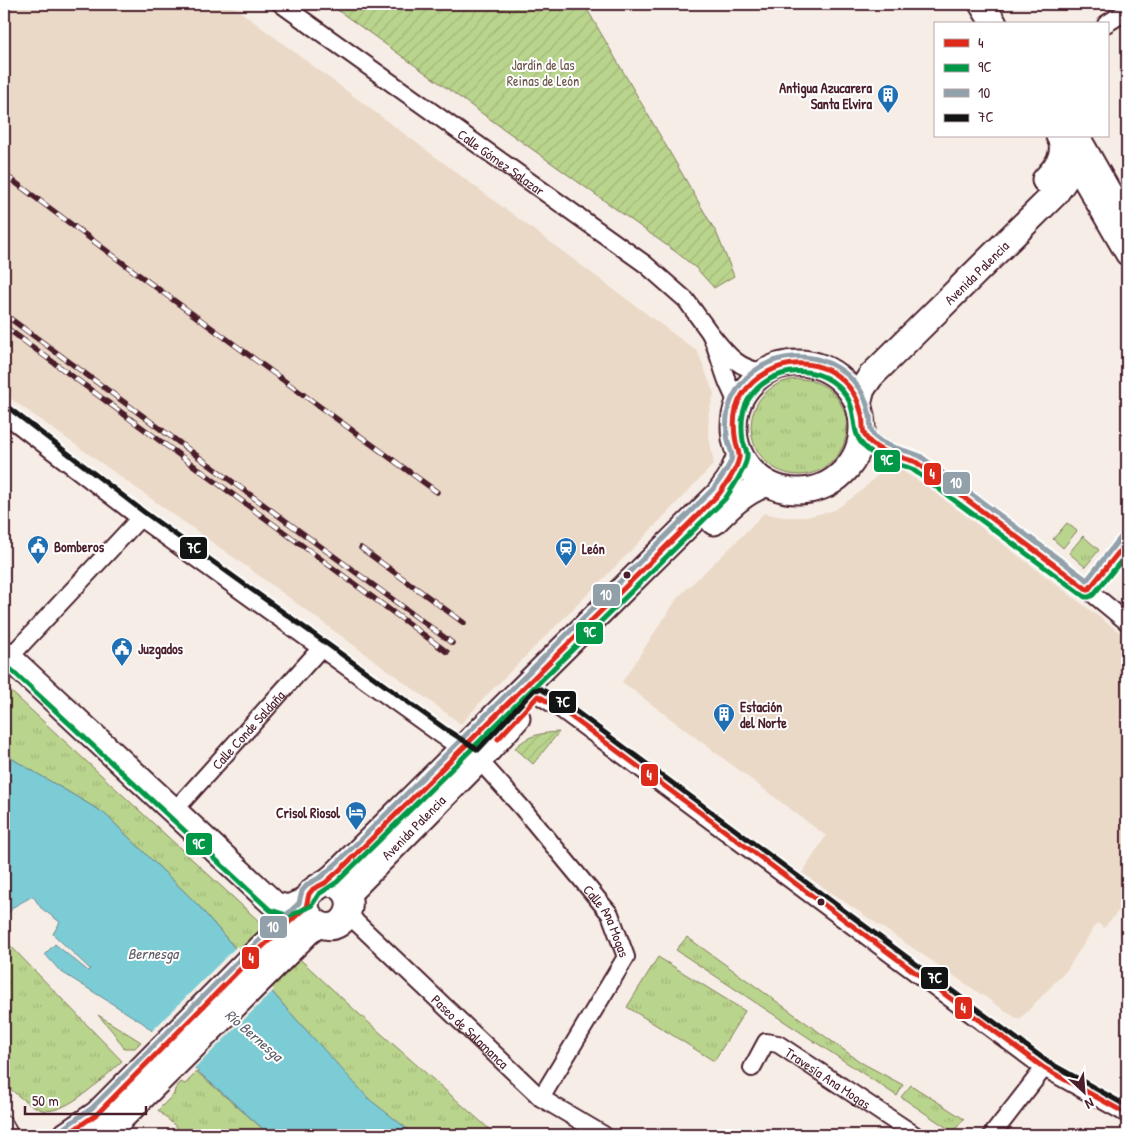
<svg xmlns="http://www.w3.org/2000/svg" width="1131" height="1139" font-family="'Patrick Hand',sans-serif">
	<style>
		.built { fill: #ebd9c8 }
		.grass { fill: url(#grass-tufts); stroke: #827a5c }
		.garden { fill: url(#garden-furrows); stroke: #827a5c }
		.water { fill: #7cccd6; stroke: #688792 }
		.pier { fill: #f6eee6 }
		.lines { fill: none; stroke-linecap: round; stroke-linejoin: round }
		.minor-casing { stroke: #4a1f2b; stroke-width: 20 }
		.secondary-casing { stroke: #4a1f2b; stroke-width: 26 }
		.primary-casing { stroke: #4a1f2b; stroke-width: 29 }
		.minor { stroke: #fff; stroke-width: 16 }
		.secondary { stroke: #fff; stroke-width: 22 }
		.primary { stroke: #fff; stroke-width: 25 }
		.rail-casing { stroke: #4a1f2b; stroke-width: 5.5 }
		.rail { stroke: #fff; stroke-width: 4; stroke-dasharray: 11; stroke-linecap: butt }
		.bus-1-casing { stroke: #fff; stroke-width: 9 }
		.bus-2-casing { stroke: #fff; stroke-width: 9 }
		.bus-3-casing { stroke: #fff; stroke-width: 9 }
		.bus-4-casing { stroke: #fff; stroke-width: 9 }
		.bus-1 { stroke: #dd2a1a; stroke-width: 5 }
		.bus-2 { stroke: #009846; stroke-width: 5 }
		.bus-3 { stroke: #92a0aa; stroke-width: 5 }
		.bus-4 { stroke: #131414; stroke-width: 5 }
		.bus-dot { fill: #4a1f2b; stroke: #fff; stroke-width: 2 }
		.labels { text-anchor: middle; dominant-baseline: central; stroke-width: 4; stroke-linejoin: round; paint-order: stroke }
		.park-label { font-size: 14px; fill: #6b5548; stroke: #fff }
		.poi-label { font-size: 14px; font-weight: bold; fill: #4a1f2b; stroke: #fff; text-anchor: start }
		.street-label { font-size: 14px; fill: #4a1f2b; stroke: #fff }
		.water-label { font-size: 15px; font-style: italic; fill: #5c5c67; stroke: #fff }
		.line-badge { stroke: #fff; stroke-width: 2 }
		.badge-label { font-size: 14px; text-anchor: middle; font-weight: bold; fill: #fff }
	</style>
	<defs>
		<pattern id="grass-tufts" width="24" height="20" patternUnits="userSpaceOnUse" patternTransform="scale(1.25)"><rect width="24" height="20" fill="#b9d48c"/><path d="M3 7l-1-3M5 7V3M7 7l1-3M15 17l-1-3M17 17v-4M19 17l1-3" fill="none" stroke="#a1b679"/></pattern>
		<pattern id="garden-furrows" width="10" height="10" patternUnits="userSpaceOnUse" patternTransform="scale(1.25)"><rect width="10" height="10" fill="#b9d48c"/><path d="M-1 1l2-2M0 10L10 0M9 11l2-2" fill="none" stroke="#a1b679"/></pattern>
	</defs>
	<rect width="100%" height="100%" fill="#f6eee6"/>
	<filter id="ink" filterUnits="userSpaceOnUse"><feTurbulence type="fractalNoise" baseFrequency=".02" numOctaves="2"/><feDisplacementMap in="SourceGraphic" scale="10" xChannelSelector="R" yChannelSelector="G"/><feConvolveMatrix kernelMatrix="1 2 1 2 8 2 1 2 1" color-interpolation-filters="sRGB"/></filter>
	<g filter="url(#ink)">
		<path class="built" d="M4 4H230L698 352 714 394 709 412 708 431 714 464 626 556 486 696 461 724 247 567 4 394Z
			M897 468 924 484 1127 638V901L1104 928 1097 923 1067 970 1019 1020 802 873 826 836 622 682 678 597 733 545 764 513 783 517H806L835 510 860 492 882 471Z"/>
		<path class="grass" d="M751 427a48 48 0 1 1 96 0a48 48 0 1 1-96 0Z
			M1067 523 1077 531 1063 548 1053 539Z
			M1083 536 1099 550 1085 567 1069 553Z
			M4 685 359 1014 496 1135H415L369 1100 286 1008 198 905 104 813 4 754Z
			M687 937 862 1063 903 1085 897 1096 676 950Z
			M4 939 122 1061C107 1075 64 1117 42 1110 27 1105 15 1093 4 1083Z
			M658 957 745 1011 714 1061 627 1007Z
			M98 1015 141 1042 135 1048H124L113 1032Z
			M197 1072 270 1135H185L158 1110 174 1094 175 1089 181 1082 185 1084Z
			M911 1085 964 1119 953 1132 901 1097Z"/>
		<path class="garden" d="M329 4H584L717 234 734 276 714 288 697 269 676 252Z
			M559 732 533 764 515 748C528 735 541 733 559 732Z"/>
		<path class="water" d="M4 754 104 813 198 905 286 1008 369 1099 415 1135H270L143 1023 60 971 45 954 55 944 88 971 90 969 53 934 60 922 41 908 33 896 13 907 9 913 7 911 4 913Z"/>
		<path class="pier" d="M237 946 274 990 192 1071 150 1033Z"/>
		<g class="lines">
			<g class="minor-casing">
				<g id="minor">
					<path id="s1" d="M281 4 645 264 686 300 710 333"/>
					<path d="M1106 24 1127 11"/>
					<path d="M738 403C724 382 721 357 710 333 726 353 737 369 764 372"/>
					<path id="s2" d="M4 419 7 416 140 518 440 734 479 760 523 809 610 914 626 957 541 1098"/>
					<path d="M863 433C883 456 890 452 916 462L1088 590 1127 622"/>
					<path d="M1088 590 1127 542"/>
					<path d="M9 658 140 518"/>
					<path d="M526 687 562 710 1044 1068 1127 1114"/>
					<path id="s3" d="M174 811 321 648"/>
					<path id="s4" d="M348 912 357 923 541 1098 604 1135"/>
					<path id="s5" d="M752 1068 766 1042 778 1044 915 1135"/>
					<path d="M4 1124 10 1135"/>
					<path d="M992 1135 1044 1068"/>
				</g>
			</g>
			<g class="secondary-casing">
				<path id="secondary" d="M1078 136 1127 222
					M1067 150 1127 254"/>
			</g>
			<g class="primary-casing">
				<g id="primary">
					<path d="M982 4 994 24"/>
					<path d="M1045 180C1056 168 1069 153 1059 136"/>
					<circle cx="798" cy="427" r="64"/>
					<path id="s6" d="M858 404 862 389 871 376 1055 194 1080 158 1082 150 1078 136"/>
					<path d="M714 522C731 505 743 493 765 484"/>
					<path d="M4 653 275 905 288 908 307 900"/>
					<path d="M325 883C364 884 351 936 321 925 314 922 310 918 307 911 302 894 315 889 326 882 333 878 338 872 344 866L719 494 730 479 740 456"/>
					<path id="s7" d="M347 894 479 760 517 718"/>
					<path d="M66 1135 97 1114 261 948 306 907"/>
					<path d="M104 1135 308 932 319 924"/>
				</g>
			</g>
			<use href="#minor" class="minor"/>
			<use href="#secondary" class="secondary"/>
			<use href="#primary" class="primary"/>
			<g class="rail-casing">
				<path id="rail" d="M4 174 139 275 437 492
					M4 314 452 643
					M4 326 447 652
					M361 548 464 623"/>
			</g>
			<use href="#rail" class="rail"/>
			<g class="bus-1-casing">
				<path id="bus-1" d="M498 739 538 696 562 710 1044 1068 1127 1114
					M66 1135 97 1114 261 948 306 907 309 894 313 889 325 883 344 866 719 494C727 483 736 471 739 458 740 453 737 448 736 443 733 427 733 409 742 395 768 356 827 351 854 394 858 400 860 408 862 415 864 425 861 432 868 440 881 454 899 456 916 462L1088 590 1127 542"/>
			</g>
			<g class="bus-2-casing">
				<path id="bus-2" d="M4 663 270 910 286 915H291L311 906 319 894 337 882 725 499C731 490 748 466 747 455 747 450 744 445 743 441 741 427 741 412 748 400 770 364 824 361 847 397 857 412 851 431 862 444 875 460 894 462 912 469L1085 597H1089L1093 595 1127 554"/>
			</g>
			<g class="bus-3-casing">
				<path id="bus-3" d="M62 1129 92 1108 256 943 299 903 302 891 308 884 321 877 339 861 713 489C719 481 731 466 732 456 732 452 729 446 728 441 725 425 726 408 735 393 761 347 828 344 859 388 864 395 868 406 870 416 871 424 869 430 875 437 888 449 906 449 920 456L1087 580 1121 537"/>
			</g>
			<g class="bus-4-casing">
				<path id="bus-4" d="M9 408 144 512 444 728 478 750 534 690 541 689 566 704 1048 1062 1127 1106"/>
			</g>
			<use href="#bus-1" class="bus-1"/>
			<use href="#bus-2" class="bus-2"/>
			<use href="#bus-3" class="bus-3"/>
			<use href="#bus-4" class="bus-4"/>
		</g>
	</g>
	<defs>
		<g id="building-pin" transform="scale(1.125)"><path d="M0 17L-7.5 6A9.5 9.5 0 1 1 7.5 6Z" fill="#1f6fb2" stroke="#fff"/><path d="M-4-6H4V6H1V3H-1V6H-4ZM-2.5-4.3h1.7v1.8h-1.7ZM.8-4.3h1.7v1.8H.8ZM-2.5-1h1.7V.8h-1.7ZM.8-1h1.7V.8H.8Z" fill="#fff"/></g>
		<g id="civic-pin" transform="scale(1.125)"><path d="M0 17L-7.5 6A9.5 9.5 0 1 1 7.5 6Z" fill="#1f6fb2" stroke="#fff"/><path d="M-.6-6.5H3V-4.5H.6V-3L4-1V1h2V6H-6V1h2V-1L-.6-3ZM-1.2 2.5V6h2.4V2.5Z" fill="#fff"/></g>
		<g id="station-pin" transform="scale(1.125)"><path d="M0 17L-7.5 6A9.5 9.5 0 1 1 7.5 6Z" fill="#1f6fb2" stroke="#fff"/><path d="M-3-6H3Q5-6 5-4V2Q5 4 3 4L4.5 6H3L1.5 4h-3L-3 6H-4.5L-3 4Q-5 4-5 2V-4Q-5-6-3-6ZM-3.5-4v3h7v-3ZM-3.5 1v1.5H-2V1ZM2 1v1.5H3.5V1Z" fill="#fff"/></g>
		<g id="hotel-pin" transform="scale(1.125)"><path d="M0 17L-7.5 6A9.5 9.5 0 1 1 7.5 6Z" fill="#1f6fb2" stroke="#fff"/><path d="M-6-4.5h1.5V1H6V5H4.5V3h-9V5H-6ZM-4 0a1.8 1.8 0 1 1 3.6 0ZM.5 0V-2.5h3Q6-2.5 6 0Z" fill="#fff"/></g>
	</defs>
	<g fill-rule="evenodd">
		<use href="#building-pin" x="888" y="95"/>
		<use href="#civic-pin" x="38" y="546"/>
		<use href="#station-pin" x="566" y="548"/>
		<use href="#civic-pin" x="122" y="648"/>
		<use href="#building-pin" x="724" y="714"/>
		<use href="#hotel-pin" x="356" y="812"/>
	</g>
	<g class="bus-dot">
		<circle cx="627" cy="575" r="4.5"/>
		<circle cx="821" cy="902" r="4.5"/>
	</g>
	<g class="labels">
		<g class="park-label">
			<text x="543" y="64">Jardín de las<tspan x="543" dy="16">Reinas de León</tspan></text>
		</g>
		<g class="poi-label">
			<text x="872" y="87" text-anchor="end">Antigua Azucarera<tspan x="872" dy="16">Santa Elvira</tspan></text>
			<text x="54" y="546">Bomberos</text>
			<text x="582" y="548">León</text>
			<text x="138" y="648">Juzgados</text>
			<text x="740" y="706">Estación<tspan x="740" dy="16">del Norte</tspan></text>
			<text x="340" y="812" text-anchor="end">Crisol Riosol</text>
		</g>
		<g class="street-label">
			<text stroke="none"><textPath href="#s1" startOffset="271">Calle Gómez Salazar</textPath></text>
			<text stroke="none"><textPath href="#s6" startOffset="179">Avenida Palencia</textPath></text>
			<text stroke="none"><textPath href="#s3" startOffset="110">Calle Conde Saldaña</textPath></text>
			<text stroke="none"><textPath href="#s7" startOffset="94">Avenida Palencia</textPath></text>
			<text stroke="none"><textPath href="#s2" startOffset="795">Calle Ana Mogas</textPath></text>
			<text stroke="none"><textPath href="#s4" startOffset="171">Paseo de Salamanca</textPath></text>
			<text stroke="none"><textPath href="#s5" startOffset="102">Travesía Ana Mogas</textPath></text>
		</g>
		<g class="water-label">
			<text x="153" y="953">Bernesga</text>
			<text transform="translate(254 1035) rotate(41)">Río Bernesga</text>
		</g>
	</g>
	<g class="line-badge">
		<rect x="873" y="449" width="28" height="24" rx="5" fill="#009846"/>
		<rect x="923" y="462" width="19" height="24" rx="5" fill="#dd2a1a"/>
		<rect x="942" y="471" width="29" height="24" rx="5" fill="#92a0aa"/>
		<rect x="179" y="536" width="29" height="24" rx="5" fill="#131414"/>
		<rect x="592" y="583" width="29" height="24" rx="5" fill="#92a0aa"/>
		<rect x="575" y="621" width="29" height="24" rx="5" fill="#009846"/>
		<rect x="548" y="690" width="29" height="24" rx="5" fill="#131414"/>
		<rect x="640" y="763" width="19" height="24" rx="5" fill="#dd2a1a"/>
		<rect x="185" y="832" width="28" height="24" rx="5" fill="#009846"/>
		<rect x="259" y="915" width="29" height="24" rx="5" fill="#92a0aa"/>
		<rect x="241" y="946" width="19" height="24" rx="5" fill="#dd2a1a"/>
		<rect x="920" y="966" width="29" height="24" rx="5" fill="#131414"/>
		<rect x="954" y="996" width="19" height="24" rx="5" fill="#dd2a1a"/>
	</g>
	<g class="badge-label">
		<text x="887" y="465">9C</text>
		<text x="932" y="479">4</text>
		<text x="956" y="488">10</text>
		<text x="194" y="553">7C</text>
		<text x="606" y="600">10</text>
		<text x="590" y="637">9C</text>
		<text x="563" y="707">7C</text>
		<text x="649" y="780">4</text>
		<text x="199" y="849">9C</text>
		<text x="273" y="932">10</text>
		<text x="251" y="963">4</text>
		<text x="935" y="983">7C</text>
		<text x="963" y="1013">4</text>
	</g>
	<rect width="1131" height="1139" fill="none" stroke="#fff" stroke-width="20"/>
	<rect x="10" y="10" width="1111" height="1119" fill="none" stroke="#4a1f2b" stroke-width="2" filter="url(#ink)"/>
	<rect x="934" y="22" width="175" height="115" fill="#ffffff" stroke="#b7a5aa"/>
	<rect x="944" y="39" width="25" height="8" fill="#dd2a1a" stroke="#b7a5aa"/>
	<text x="978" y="48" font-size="15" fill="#4a1f2b">4</text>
	<rect x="944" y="64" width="25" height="8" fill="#009846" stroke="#b7a5aa"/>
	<text x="978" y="72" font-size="15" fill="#4a1f2b">9C</text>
	<rect x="944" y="89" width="25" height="8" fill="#92a0aa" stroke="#b7a5aa"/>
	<text x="978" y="98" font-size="15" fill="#4a1f2b">10</text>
	<rect x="944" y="114" width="25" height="8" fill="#131414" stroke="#b7a5aa"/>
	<text x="978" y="122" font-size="15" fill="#4a1f2b">7C</text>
	<g transform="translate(1084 1092) rotate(154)" stroke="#ffffff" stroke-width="4" paint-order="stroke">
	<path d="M0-4L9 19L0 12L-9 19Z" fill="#4a1f2b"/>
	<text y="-8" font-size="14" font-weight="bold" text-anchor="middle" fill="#4a1f2b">N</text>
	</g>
	<path d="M25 1106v8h121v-8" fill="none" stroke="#4a1f2b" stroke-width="2.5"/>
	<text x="32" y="1106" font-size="15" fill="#4a1f2b" stroke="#ffffff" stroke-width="4" paint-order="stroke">50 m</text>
</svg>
